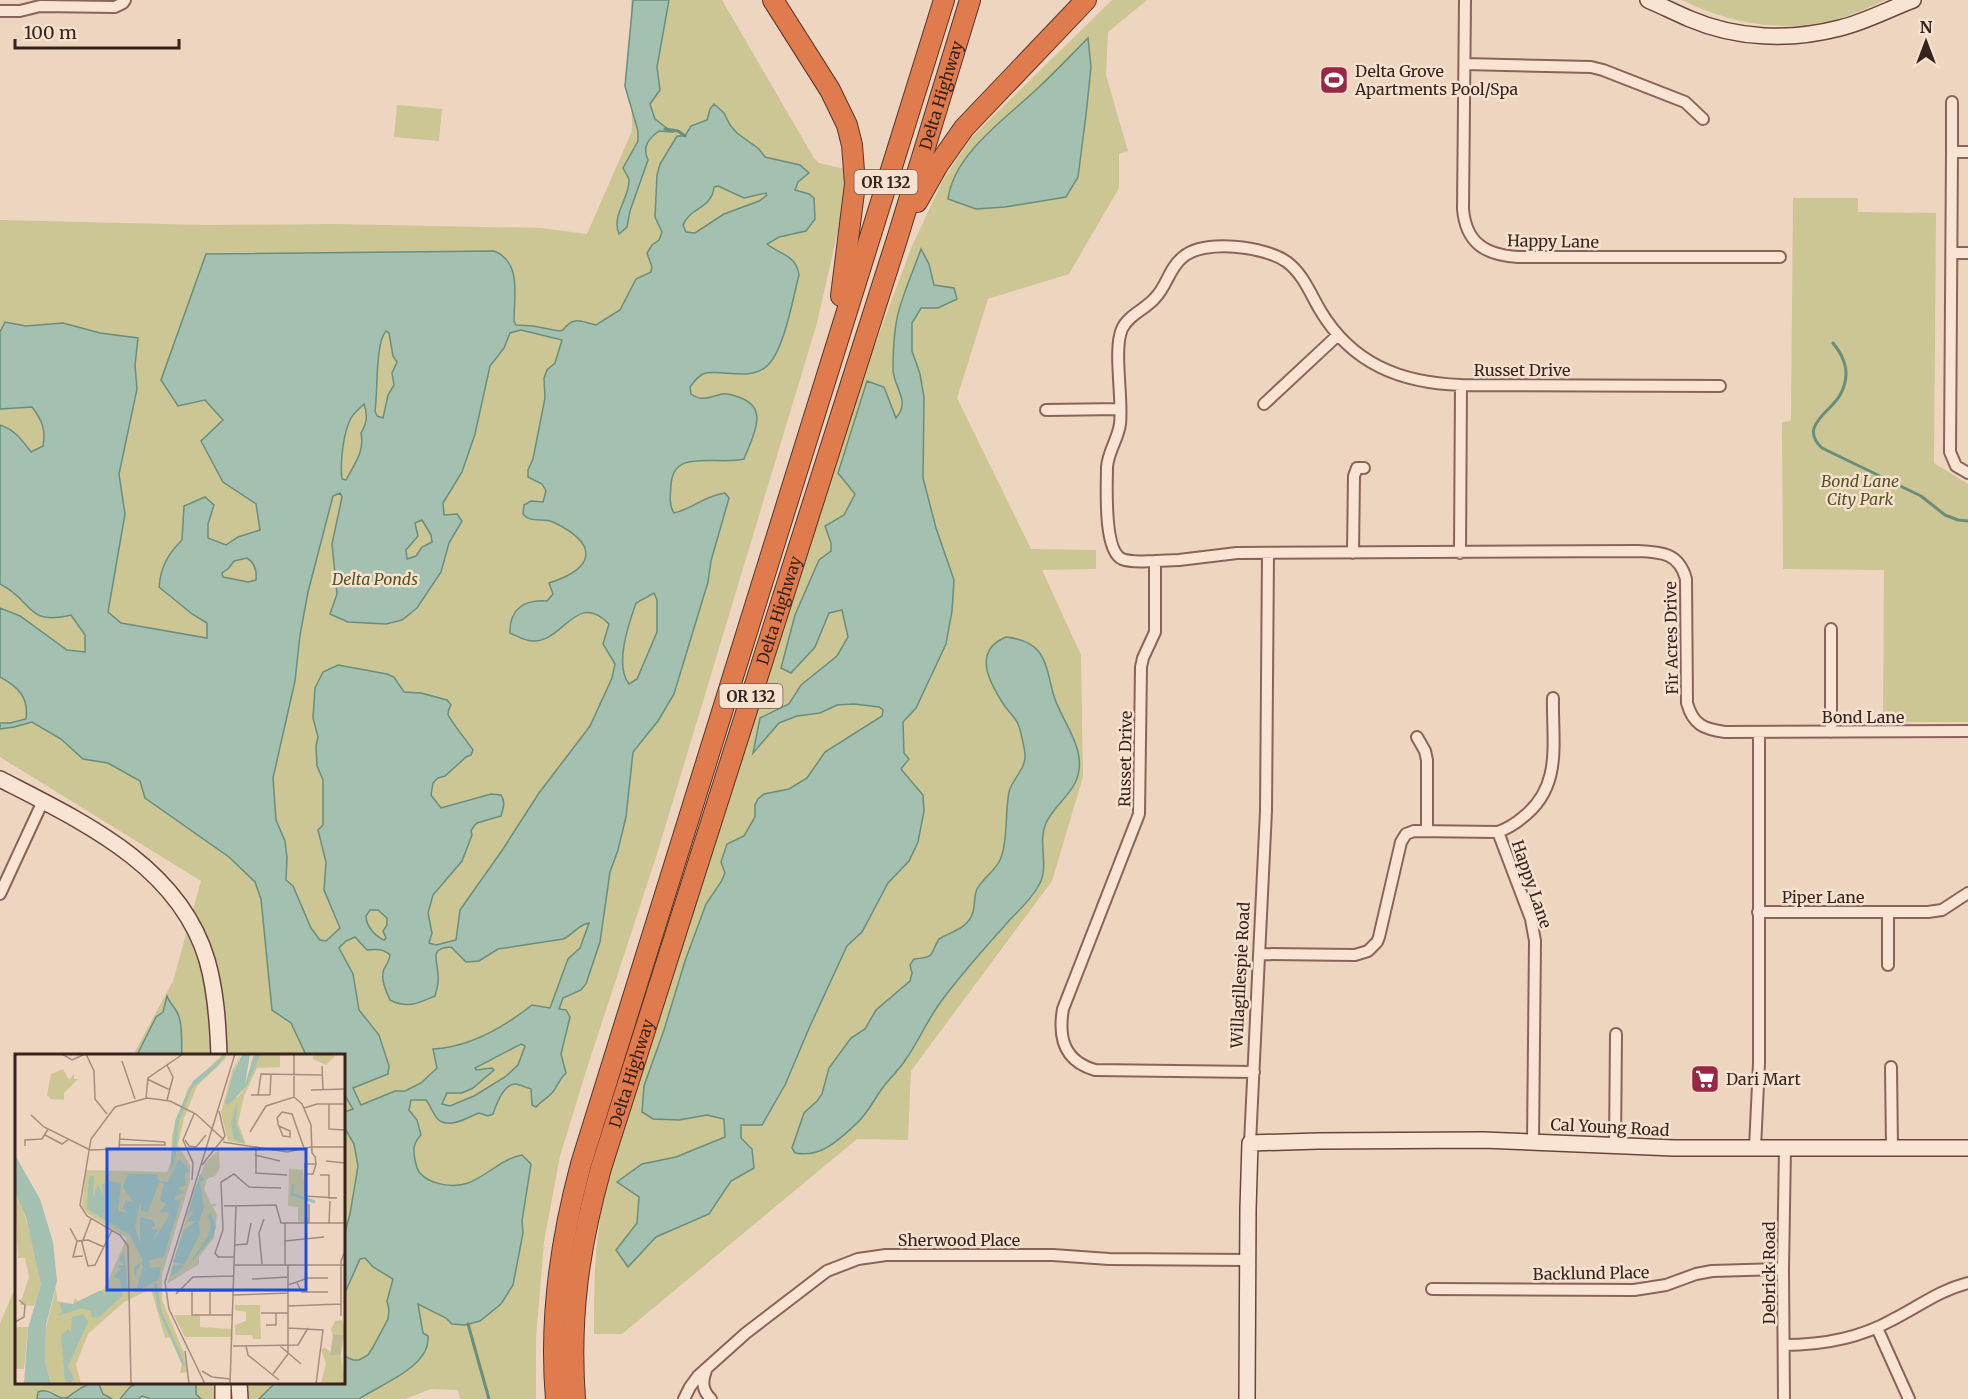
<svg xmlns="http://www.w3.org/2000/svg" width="1968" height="1399" font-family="Merriweather,serif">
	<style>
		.green { fill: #ccc594 }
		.water { fill: #a3c0b0; stroke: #6a8e7c; stroke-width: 1.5; fill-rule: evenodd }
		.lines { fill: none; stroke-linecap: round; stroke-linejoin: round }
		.stream { stroke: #6a8e7c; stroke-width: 3 }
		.street-casing { stroke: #886558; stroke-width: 14 }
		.secondary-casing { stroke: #69463b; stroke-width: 18 }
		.highway-casing { stroke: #55352c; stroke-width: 22 }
		.street { stroke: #f9e4d3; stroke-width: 10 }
		.secondary { stroke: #f9e4d3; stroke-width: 15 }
		.highway { stroke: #e07b4e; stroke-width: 20 }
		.labels { text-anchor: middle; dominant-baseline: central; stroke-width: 5; stroke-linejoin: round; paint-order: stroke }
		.shield { fill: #f6e1cf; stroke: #705b52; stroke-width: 1.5 }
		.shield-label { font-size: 15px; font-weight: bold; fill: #37221c }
		.poi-label { font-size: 16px; fill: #37221c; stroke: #f6e1cf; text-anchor: start }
		.street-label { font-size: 16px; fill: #37221c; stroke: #f6e1cf }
		.park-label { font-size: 16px; font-style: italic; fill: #545423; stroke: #f6e1cf }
		.inset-river { fill: none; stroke: #a3c0b0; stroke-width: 3 }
		.inset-road { fill: none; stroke: #a58d7e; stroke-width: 1.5 }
		.view { fill: #1d4ed8; fill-opacity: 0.15; stroke: #1d4ed8; stroke-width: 3 }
		.inset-edge { fill: none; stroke: #37221c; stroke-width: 3 }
	</style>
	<rect width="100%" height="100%" fill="#eed5c0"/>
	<path class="green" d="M631 0H722L814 158 819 163 845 169 841 217 817 323 657 854 588 1065 560 1156 544 1242 536 1338V1399H460L458 1390 431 1389 405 1399H0V1323L16 1286V1382H344V1056L133 1055 173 981 201 881 0 757V220L206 225 334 224 541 228 587 234 632 131Z
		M1112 0H1147L1108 32 1106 75 1128 151 1119 154V188L1069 274 988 299 957 398 1031 549 1096 550V569L1042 570 1081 655 1083 777 1052 881 911 1071 908 1140 857 1139 622 1334H594C594 1290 594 1245 603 1201 610 1166 621 1133 631 1099L717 838 864 374 912 246 942 182 971 138Z
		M1682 0H1886C1867 8 1846 18 1825 22 1777 32 1726 22 1682 0Z
		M397 105 442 109 439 141 394 137Z
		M1793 198H1858V212L1936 213 1934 463 1968 484V722H1883L1884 570 1783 569 1782 422 1791 421Z"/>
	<path class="water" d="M633 0H669L657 67 660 90 650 104 655 119 672 132 659 131C648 139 642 147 648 160L630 211 627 227 619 234C611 216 629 199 629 181 629 176 625 173 623 168L638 141V131L625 86Z
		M1088 38 1091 67 1086 115 1078 177 1066 197 1005 207 976 209 948 199C954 153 1008 117 1039 87 1056 71 1072 54 1088 38Z
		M714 104 724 113 730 125 737 133 759 149 765 157 800 165 809 173 798 182 795 190 809 194 814 198 815 219 806 231 779 237 767 244C781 255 796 255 799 275 793 298 784 351 767 366 750 382 719 368 703 374 697 377 693 383 690 387L691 394C702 402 710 397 722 394 728 393 735 396 741 398 770 409 752 438 744 459 717 466 672 447 671 486 670 496 669 505 674 513 694 508 704 496 725 493L729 498 711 561 708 582 674 694 658 721 633 752 626 817 618 850 610 872 600 942 586 984 581 990 563 998 559 1009 566 1010 570 1017 561 1054 566 1073C559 1079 557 1088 551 1094 546 1099 541 1101 536 1107L532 1105 531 1089C527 1088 521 1085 516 1084 504 1083 496 1105 493 1114L488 1116 479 1113C468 1117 452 1128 440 1121 434 1117 431 1106 426 1100H411L409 1110 417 1120 421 1135C413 1143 413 1150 415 1160 416 1165 417 1170 420 1173 430 1185 454 1188 468 1183 487 1176 501 1159 522 1155L531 1164 522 1221 523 1233 513 1285 501 1304 480 1321 465 1325 452 1324 446 1318 418 1304 423 1333 428 1336C431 1367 379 1385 359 1399H259L275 1383 344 1382V1356L353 1360H359L368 1355 373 1347 388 1319 389 1310 387 1301 393 1279 373 1267 365 1258 360 1259 344 1295V1236L350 1214 358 1166 354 1144 344 1127V1112L353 1109 344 1094V1056L306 1055 291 1023 272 1010 261 899 255 882 229 857 145 798 140 781 108 763 83 759 61 739 32 722 14 727 0 729V723H10L26 719C29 697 18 687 0 677V608L20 616 67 650 85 652V635L71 615C25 626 34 601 0 584V425C15 430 22 440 31 452L43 446C46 430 42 420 32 407L0 409V332L5 322 26 326 63 323 100 333 138 338 135 365 137 389 119 474 125 514 108 612 121 623 207 638V623L192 614 159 587C161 566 168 554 182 540L184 506 205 497 214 505 208 524V538L226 545 238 537 260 530 256 504 223 482 201 441 223 420 205 400 178 406 161 380 206 254 494 251C522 262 514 296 514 321L516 325 533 326 559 331 563 330C574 315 581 322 596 325L620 310 636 279 651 272 652 267 647 253 652 245 659 240 662 232 655 217 657 175 660 164 677 136H685L691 126 707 120 710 109ZM718 186 744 198 766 193 767 195 759 201 724 214 695 233 686 232 683 225C690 207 712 209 714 187ZM521 330 562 340 555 363 547 370 544 378 545 398 533 459 528 470V477L542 484 546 491 543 502 531 501 524 505 523 514C531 524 543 517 553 522 599 544 596 568 549 583L553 594 547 601C525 599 509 609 510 633 517 636 525 641 533 641 564 642 576 590 609 624L603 644 615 664 612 678 590 726 539 793 503 849 460 910 456 940 436 945 429 943 432 933 428 913 433 895 462 861 472 835 471 831 474 826 477 823 501 816C503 809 506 802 501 795L491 794 441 808 431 795 433 783 438 778 445 776 466 757 471 755 473 750C470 745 448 718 448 714 448 711 449 708 451 705L447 700 421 693 404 692 394 677 387 674 338 665 323 672 315 688 313 718 318 737 316 746 317 766 323 780V825L318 830 326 862 324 890 340 928 326 941 320 940 311 928 293 886 286 880 287 858 285 841 276 820 273 778 295 681 300 635 308 592 333 496 340 493 342 497 332 544 337 594 330 614 348 622 386 624 402 620 417 608 441 572 449 543 462 521 457 514 444 515 443 503 462 472 475 434 490 366 504 348 510 333ZM386 331 389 333 393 356 397 362 392 373 394 385 388 395 383 418 377 416 375 411C378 392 375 343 386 331ZM364 404C368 415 367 423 361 433 365 452 354 464 346 480L342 479C340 463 343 433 351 418 354 413 360 408 364 404ZM422 520 431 535 432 542 422 547 416 556 407 559 406 550 418 536 415 523ZM247 558C255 563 257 570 256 580L248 582 223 577 222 573 229 568 234 561ZM654 593 657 600V632L637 679 629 684C614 665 629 623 636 603ZM370 910H378L387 918V925L383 931 386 938 384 940C375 936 366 926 366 916ZM589 923 580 948 568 959 550 1008 532 1005C504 1027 470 1047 433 1049L437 1068 421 1083 405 1091H395L361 1105 353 1088 388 1074 389 1066 379 1035 359 1010 353 974 339 948 346 941 355 937 367 950C374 949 385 949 390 955 389 961 387 964 384 969 380 979 386 991 390 1000 407 1009 419 1003 435 996 437 989 439 983 438 976 438 960 428 948 451 947L466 962 479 961 498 949 563 939C574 934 579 924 589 923ZM521 1044 525 1046 518 1065 505 1077 474 1096 450 1106 442 1104 447 1093H462L473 1088 494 1070 492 1068 476 1070 475 1068Z
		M921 249 929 264 934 285 954 288 957 299 938 308H921L912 323V351L920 374 924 397 923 478 936 528 954 580 952 611 946 644 916 708 903 722 904 753 909 759 901 769 923 795 924 811 918 842 909 861 888 883 862 932 847 946 810 1026 785 1085 762 1125H741V1138L752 1149 754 1168 731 1181 709 1214 656 1237 628 1267 616 1250 637 1223 639 1197 617 1182 642 1164 676 1157 725 1137 724 1119 707 1115 679 1120 653 1119 642 1112 644 1086 664 1030 685 961 706 904 721 882 725 873 721 862 727 844 744 836 755 817V805L758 799 764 794 789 789 807 778 825 752 882 716 883 710 879 707 854 704 837 705 820 713 797 716 779 723 753 753 760 718 789 704 801 685 837 656 848 637 842 610 829 613 815 647 791 673 781 668 795 615 819 560 831 551V543L825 526 844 515 855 494 838 473 867 381 884 387 896 418C911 401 894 388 893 370 893 351 894 328 899 310 905 289 914 269 921 249Z
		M1006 637C1044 641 1045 661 1053 693 1059 717 1083 743 1079 770 1076 793 1055 803 1046 823 1037 843 1050 866 1039 885 1031 900 1018 911 1007 923 984 949 960 975 940 1003 926 1022 918 1043 904 1062 897 1072 888 1080 881 1090 874 1100 867 1114 857 1123 839 1140 821 1158 795 1153L792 1148 804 1113 817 1101 822 1094 829 1068 851 1038 865 1029 876 1010 910 981 912 973 910 965 914 959C937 957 929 955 939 939 952 931 968 929 973 912 975 904 974 896 977 889 983 878 995 871 1000 860 1008 842 1005 811 1009 792 1012 779 1026 769 1025 755 1025 750 1020 728 1018 724 1015 717 1008 711 1004 705 989 682 972 651 1006 637Z
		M167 996C170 1004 177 1009 179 1017 183 1028 181 1043 182 1055H137L156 1017 163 1012Z
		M98 1382 103 1394 112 1399H37L38 1392C50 1387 55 1399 66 1398 70 1397 72 1393 75 1392 82 1387 90 1382 98 1382Z
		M139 1382 196 1383V1394L201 1399H151L142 1396 138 1399H120L130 1387Z"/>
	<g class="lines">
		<path class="stream" d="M665 129 678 131 685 136
			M1833 343C1846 359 1851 375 1840 395 1831 412 1798 426 1822 448L1921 496 1945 515 1958 520 1968 521
			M468 1324 489 1399"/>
		<g class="street-casing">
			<path id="street" d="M1465 0 1463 209C1466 243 1485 255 1518 257H1780
				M0 11H20L40 6 115 7 123 3 125 0
				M1465 64 1591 67 1603 70 1685 102 1703 119
				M1952 152V102
				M1968 152H1952L1950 452 1956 466 1968 473
				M1952 253H1968
				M1264 404 1338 335
				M1046 410 1120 409
				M1353 553 1354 476 1357 468H1364
				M1460 553 1461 385
				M1155 561 1179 560 1237 553 1638 551C1662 552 1679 553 1686 579L1687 703C1693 725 1704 729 1725 732L1968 731
				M1831 732V629
				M1417 737 1425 751 1427 760V830
				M0 894 43 801
				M1758 912H1928L1942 910 1968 893
				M1888 912V965
				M1259 954 1355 955 1368 951 1377 942 1379 937 1401 842 1406 834 1414 831 1498 832
				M1891 1067 1892 1148
				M1254 1072 1095 1070C1064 1061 1058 1038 1063 1009L1139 814 1141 667 1143 658 1155 632V561C1145 561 1131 563 1122 559 1103 550 1107 486 1107 467 1108 452 1118 439 1120 424 1123 399 1113 349 1122 329 1128 315 1146 309 1155 298 1167 286 1169 268 1183 257 1204 239 1265 246 1287 262 1303 274 1310 293 1320 310 1352 364 1401 383 1461 385L1720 386
				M1533 1142 1535 941 1531 919 1498 832C1506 829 1515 824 1522 818 1563 787 1552 743 1553 698
				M1250 1143 1266 811 1268 553
				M1615 1146 1616 1034
				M1755 1148 1759 1063V732
				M1432 1289 1634 1290 1666 1285 1696 1274 1712 1271 1783 1269
				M1877 1328 1909 1399
				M1784 1345C1822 1345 1858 1339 1892 1320 1918 1307 1940 1290 1968 1283
				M707 1368C702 1380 701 1389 711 1399
				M684 1399 690 1387 698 1376 746 1333 827 1271 858 1259 886 1255H1053L1109 1259 1248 1260
				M1784 1399 1783 1269 1785 1148"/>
		</g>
		<g class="secondary-casing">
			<path id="secondary" d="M1648 0C1662 6 1676 13 1690 19 1737 39 1790 41 1840 28 1865 22 1889 9 1913 0
				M0 779C81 821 179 865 207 960 216 991 218 1024 219 1056
				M239 1382 240 1399
				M223 1399V1382
				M1247 1399 1248 1209 1250 1143 1318 1141 1483 1140 1674 1148H1968"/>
		</g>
		<g class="highway-casing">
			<g id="highway">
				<path d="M773 0 830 90 847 125 852 145 855 184 841 296"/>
				<path d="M917 202 938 165 964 128 1086 0"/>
				<path d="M556 1399C549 1319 560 1242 581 1164L944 0"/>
				<path id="s1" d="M575 1399C569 1317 579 1247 601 1168L898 236 970 0"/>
			</g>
		</g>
		<use href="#street" class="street"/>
		<use href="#secondary" class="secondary"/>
		<use href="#highway" class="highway"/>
	</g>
	<defs>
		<g id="stadium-square" transform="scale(1.5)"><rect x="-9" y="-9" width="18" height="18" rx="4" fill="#972744" stroke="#f6e1cf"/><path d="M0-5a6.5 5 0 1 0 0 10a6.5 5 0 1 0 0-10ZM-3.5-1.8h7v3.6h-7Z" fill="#fff"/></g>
		<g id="supermarket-square" transform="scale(1.5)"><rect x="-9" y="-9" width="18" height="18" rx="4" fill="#972744" stroke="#f6e1cf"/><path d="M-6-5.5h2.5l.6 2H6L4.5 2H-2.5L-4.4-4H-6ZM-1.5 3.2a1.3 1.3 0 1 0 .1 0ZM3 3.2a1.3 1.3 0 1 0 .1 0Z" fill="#fff"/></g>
	</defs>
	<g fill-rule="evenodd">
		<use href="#stadium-square" x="1334" y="80"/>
		<use href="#supermarket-square" x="1705" y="1079"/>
	</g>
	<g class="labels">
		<g class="shield">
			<rect x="854.5" y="170" width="63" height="24" rx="4.5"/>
			<rect x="719.5" y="684" width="63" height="24" rx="4.5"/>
		</g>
		<g class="shield-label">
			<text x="886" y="182">OR 132</text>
			<text x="751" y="696">OR 132</text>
		</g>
		<g class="poi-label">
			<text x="1355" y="71">Delta Grove<tspan x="1355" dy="18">Apartments Pool/Spa</tspan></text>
			<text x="1726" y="1079">Dari Mart</text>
		</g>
		<g class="street-label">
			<text stroke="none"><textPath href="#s1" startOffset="1359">Delta Highway</textPath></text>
			<text transform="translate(1553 241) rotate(1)">Happy Lane</text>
			<text x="1522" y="370">Russet Drive</text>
			<text stroke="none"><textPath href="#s1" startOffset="819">Delta Highway</textPath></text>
			<text transform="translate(1671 638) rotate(-91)">Fir Acres Drive</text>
			<text x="1863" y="717">Bond Lane</text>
			<text transform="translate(1125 759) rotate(-89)">Russet Drive</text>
			<text transform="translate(1532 884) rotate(71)">Happy Lane</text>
			<text x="1823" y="897">Piper Lane</text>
			<text transform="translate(1240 975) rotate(-87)">Willagillespie Road</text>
			<text stroke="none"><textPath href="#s1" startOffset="333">Delta Highway</textPath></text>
			<text transform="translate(1610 1127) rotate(3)">Cal Young Road</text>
			<text x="959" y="1240">Sherwood Place</text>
			<text transform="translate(1591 1273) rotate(-1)">Backlund Place</text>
			<text transform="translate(1769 1273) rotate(-90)">Debrick Road</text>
		</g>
		<g class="park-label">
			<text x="1860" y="481">Bond Lane<tspan x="1860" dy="18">City Park</tspan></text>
			<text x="375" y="579">Delta Ponds</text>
		</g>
	</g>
	<g transform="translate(15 1054)">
		<rect width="330" height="330" fill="#eed5c0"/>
		<path d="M208 0H212L210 5 182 32 169 64 163 91 175 111V127L147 221V246L169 299 172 318 165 319 167 310 156 283 150 284 136 235 109 248 73 280 61 310 66 330H36L30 308 31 274 41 233 42 247 58 250 60 244 63 247 89 235 112 184 73 160 67 152 71 116 152 118 156 108 157 81 173 34ZM226 0 219 17 222 44 232 32 246 0H265V13L242 14 229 42 223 69 231 90 213 87 206 59 217 17ZM298 0H319L320 2 311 11 298 5ZM48 15 54 26 59 20V25H63L49 39V46L36 45 32 41 36 20ZM209 91 204 98 205 114 200 122 192 125 189 135 196 150H203L198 153 202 161 199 184 184 203V210L152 230 178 139 190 109ZM274 115 288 116 293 168H283V153L273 152ZM0 137 5 144 25 217 26 230 19 252 5 251 14 223 10 204H3ZM220 251H245L246 285H238L237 281H220V271L231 267V258L220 256ZM159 261H185V273L217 275V283H170ZM327 266 330 276 328 294 327 283H318L316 275 320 267ZM0 273H13L9 315H0ZM310 293 318 301H326L330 330H306L311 309 306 296Z" fill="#ccc594"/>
		<path d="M318 281H328L326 301H315Z" fill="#c1bb93"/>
		<path d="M211 0 202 13 177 34 164 68 160 108 155 118 160 67 169 46 178 27ZM235 0 230 31 239 0H246L232 32 213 51 210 49 219 17 227 1ZM222 48 221 70 229 89 219 85 216 69ZM0 101 25 145 38 188 42 227 31 271 30 308 36 330H9L13 274 26 230 11 163 0 137ZM164 105 175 117 170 119 171 131 162 134 169 138 160 143V147L166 145 149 203 134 206 135 214 146 213 144 225 120 239 128 213 126 208 120 222 119 213 128 207 115 181 72 155 74 123 79 121 78 143 83 131 88 141 87 131 93 127 106 129 103 157 113 159 108 154 111 146 118 148 108 133 113 120H142L144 127 153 128ZM144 128 149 130 145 146 151 150 144 159 152 157 154 162 136 190 143 176 136 175 140 171 137 166 125 163V190L120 173 126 145V157L133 158ZM185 120 189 125 185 128 189 153 184 168 185 180 168 213 156 223 157 213 166 210 158 208 169 176 181 167 171 168 178 159 176 157 172 163ZM196 159 201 173 197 184 173 212 193 182 196 171 192 161ZM109 196 113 237H106L108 241 83 264 77 263 75 257 67 254 42 262 47 258 45 249 58 250 84 237 89 238 88 243 91 237 106 235 105 225 98 223 105 216 103 211H109L104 206ZM68 260 73 268 53 312 59 325 54 330 50 326 46 282 53 275 56 278 57 263Z" fill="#a3c0b0" fill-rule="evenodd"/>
		<path class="inset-river" d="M278 130 277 140 300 148M140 229 145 257 169 311"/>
		<path class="inset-road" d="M47 0 57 6 70 0M71 0 79 17 80 45 92 60M107 7 120 45M152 11 158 23 152 46M307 12 308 35M132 25 155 36M296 36 330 35M236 41H255M243 41 246 20 308 21M255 41 256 20M279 43V0M131 44 133 24 168 0M314 50V75L330 76M289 54 302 50H330M16 61 29 73 75 96 104 95 105 79M264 72 275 77V83L268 82 263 70V68L262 64 267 58 277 60 289 94M235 78 251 52 279 43 287 50 296 71 297 99 301 104M30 81 47 90 54 85M105 85 150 88M170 86 174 92 181 93 191 81M208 88 272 98 296 93H330M105 91H150V88M10 92V86L27 85 33 75M241 92V119L272 121M240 101 265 107M300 102 301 110H290V142L322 144M311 107 330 109M187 111 210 82 204 57M290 120H298L301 110M305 121H314V145M177 126 178 109 168 86 179 60M209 152 261 151 266 169H330M76 165 67 189 73 212 80 211 97 176M294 169V150M314 169 315 147M55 174 62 187 73 186 89 193M62 187 58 203 68 202M270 187 309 183M220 191 232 190 236 169M219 203H203L200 199 208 176 206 128 219 120 234 133 266 134M247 210 244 179 249 165M219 211 221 151M270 211V169M237 225 273 223M282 229 287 238H313M273 231 293 224H313M161 237H218M177 237V261H218M161 240 178 223 219 222M218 241 273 239M273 252 326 250M246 259H273M195 260V237M326 262V207L330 197M0 268 9 263 10 251 4 246M251 271H261V259M273 274 308 276 301 330M218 292 283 291 293 274M231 292 233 301 264 326M265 292 286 310M170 297 174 330M187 317 197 323 215 325M258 320 273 300V211M116 330 113 192 105 181 72 162 65 151 76 85 100 53 132 44 155 47 181 60 209 86M190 330 154 255 150 228 220 0M215 330 219 211H330"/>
		<path class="view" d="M92 95H291V236H92Z"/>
		<rect width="330" height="330" class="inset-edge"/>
	</g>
	<g transform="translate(1926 42)" stroke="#f6e1cf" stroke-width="4.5" paint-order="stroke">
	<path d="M0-4.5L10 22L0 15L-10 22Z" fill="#37221c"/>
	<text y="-9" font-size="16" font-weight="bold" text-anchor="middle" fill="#37221c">N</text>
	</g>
	<path d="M15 39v9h164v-9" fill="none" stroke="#37221c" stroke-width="3"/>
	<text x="24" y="39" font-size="18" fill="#37221c" stroke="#f6e1cf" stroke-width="4.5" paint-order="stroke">100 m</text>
</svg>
